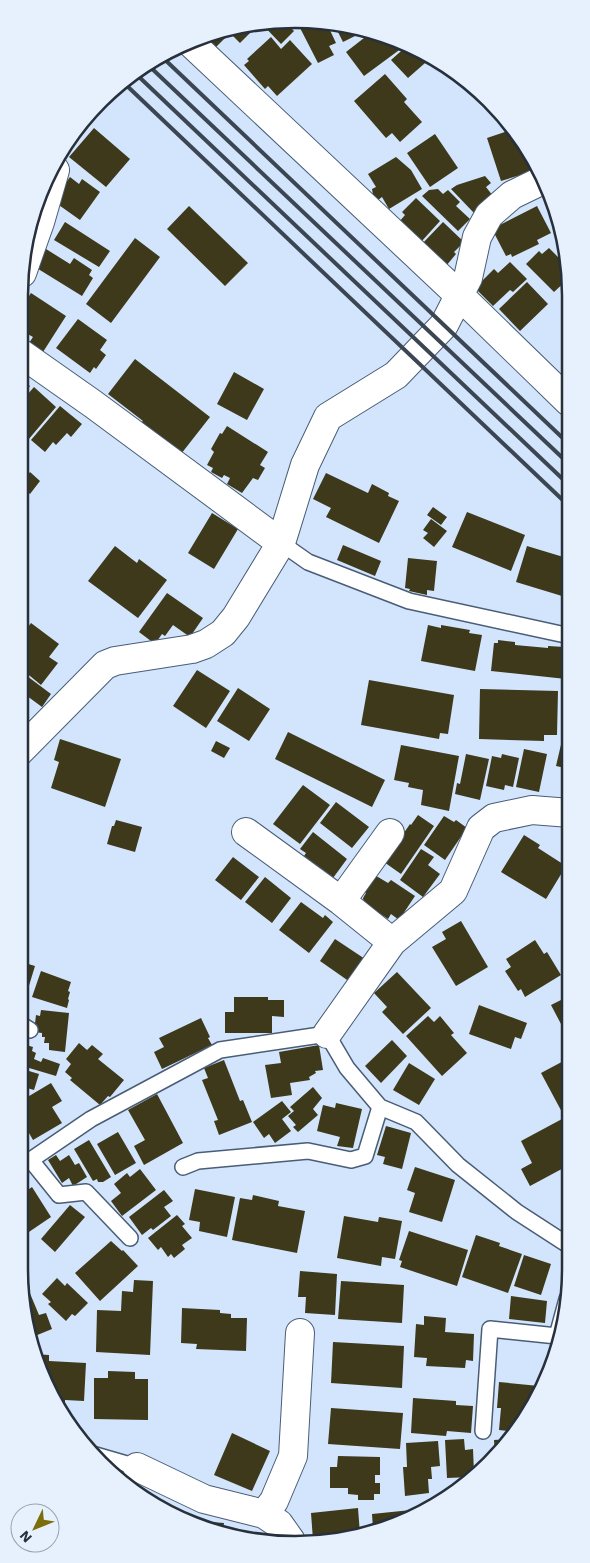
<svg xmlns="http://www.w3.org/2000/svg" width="590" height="1563" font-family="'Work Sans',sans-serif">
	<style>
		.building { fill: #3d391a }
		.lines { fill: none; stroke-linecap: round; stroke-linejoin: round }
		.lane-casing { stroke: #495d76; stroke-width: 18 }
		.street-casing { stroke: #495d76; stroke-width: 30 }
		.lane { stroke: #fff; stroke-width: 15 }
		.street { stroke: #fff; stroke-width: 28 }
		.rail { stroke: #3c4652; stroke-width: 4 }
		.rim { fill: none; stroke: #27303b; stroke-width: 2.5 }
	</style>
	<rect width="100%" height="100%" fill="#d2e5fc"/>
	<path class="building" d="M259 21 286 23 294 31 281 44Z
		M253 23 257 26 240 43 230 33 216 47 208 39Z
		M298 24 328 26 336 43 329 46 334 55 318 63Z
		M335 26 366 28 367 30 343 42Z
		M373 31 379 37 382 34 406 45 364 76 346 52Z
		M271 37 281 49 290 40 312 64 277 96 268 86 265 89 244 65 249 61 247 59Z
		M408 45 433 56 408 78 391 60Z
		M385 74 407 99 404 102 422 122 400 142 392 133 386 138 354 101Z
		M94 128 130 159 106 187 69 157Z
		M514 129 540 169 501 181 487 138Z
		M435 134 458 168 430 187 407 153Z
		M396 157 411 170 422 189 389 209 382 197 378 200 373 195 372 189 376 187 368 174Z
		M485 176 491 183 486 187 493 196 474 213 451 189 457 185Z
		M70 177 79 184 82 179 100 192 80 220 56 203 59 192Z
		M438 189 443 194 448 190 460 202 456 206 470 219 458 231 422 196 429 190Z
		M416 198 440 221 421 242 399 222 405 215 402 212Z
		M189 206 248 263 225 286 167 229Z
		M537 206 551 233 537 240 539 244 512 257 511 254 506 256 492 229Z
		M65 222 110 251 99 267 54 240Z
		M443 222 464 242 454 252 456 254 446 266 422 244Z
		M135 238 160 257 111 323 86 304Z
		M549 248 569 268V278L554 292 526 264 539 251 542 254Z
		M46 249 70 264 74 258 92 270 89 275 93 278 82 296 35 267Z
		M510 262 527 279 513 292 510 290 493 306 475 288 494 269 498 273Z
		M527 282 548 304 520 331 499 309Z
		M31 293 66 316 43 352 29 343 33 337 24 332 19 340V316L21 313 19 311Z
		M78 319 107 340 100 350 106 355 96 369 94 367 90 373 56 348Z
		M135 359 210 417 181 454 140 423 143 421 108 394Z
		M234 372 264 389 247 420 217 404Z
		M19 377 30 386 19 401Z
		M34 387 56 407 28 440 19 432V408L29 396 27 395Z
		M60 406 82 424 71 437 67 433 56 445 53 442 45 452 31 440Z
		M227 426 268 452 260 465 265 468 258 480 253 478 242 493 227 484 230 478 224 475 222 478 211 472 213 468 207 465 214 452 211 449 220 433 222 434Z
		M30 472 40 481 30 494 19 486Z
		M326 473 368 493 372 484 389 493 388 496 399 501 379 543 326 517 331 508 313 499Z
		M433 507 447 517 441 525 427 515Z
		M467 512 525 535 511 571 452 547Z
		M212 513 238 529 214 569 188 553Z
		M431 519 447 531 434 547 423 538 428 533 423 530Z
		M343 545 381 561 375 576 337 560Z
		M115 546 137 563 139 559 167 580 138 618 88 581Z
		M527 546 570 559V570L562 596 516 582Z
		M408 558 437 561 434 591 427 590V595L409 591 410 589 405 588Z
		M167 593 203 618 190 637 173 625 165 636 162 634 155 644 139 632Z
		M31 623 59 644 49 657 58 663 41 685 19 667V639Z
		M428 625 441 628V625L470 630 469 633 482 635 475 671 421 661Z
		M498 640 515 642V645L548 648V646L565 647V650H568L566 679 491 671 494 643H498Z
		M19 670 51 694 42 707 19 690Z
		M197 670 230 691 206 728 173 706Z
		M369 680 454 695 448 734 440 733 439 739 361 725Z
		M238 688 270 709 249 741 217 721Z
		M480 689 558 691 557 735H544V741L479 739Z
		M567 719H570V769L556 766Z
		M288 732 385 780 372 807 275 759Z
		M60 739 121 759 105 807 51 788 59 762 54 760Z
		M216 741 230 748 224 758 211 751Z
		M401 745 459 756 449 811 421 805 423 790 408 787 409 783 394 780Z
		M524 749 547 754 539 792 516 787Z
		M466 754 489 759 480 800 455 794 457 783 460 784Z
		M502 754 519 758 513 787 505 785 504 790 486 786 492 756 501 758Z
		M303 785 330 805 300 844 273 824Z
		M336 802 369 827 352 848 320 823Z
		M418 815 434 826 401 874 384 862 410 824 411 825Z
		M444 816 454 822 456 820 467 828 445 860 424 845Z
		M116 820 142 827 135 852 107 844 112 826H114Z
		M313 832 347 859 333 878 304 856 306 853 300 849Z
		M524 835 540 845 538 848 566 866 546 899 501 872Z
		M421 849 434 857 428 865 440 874 423 897 400 880Z
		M233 857 259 877 241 900 215 880Z
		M373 874 388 883 391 880 415 896 399 920 391 914 388 919 364 903 363 898 366 893 362 891Z
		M265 877 291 898 272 923 245 902Z
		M301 902 323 918 325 915 333 922 309 953 279 930Z
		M461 921 488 967 456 986 432 947 446 939 442 932Z
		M335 939 365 959 350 982 320 961Z
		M535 940 544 954 547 952 561 975 525 997 521 989 518 991 505 971 511 967 506 959Z
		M19 959 26 961 25 963 35 966 24 1002 19 1001Z
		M41 971 71 982 68 991 70 992 68 999 69 1000 67 1008 32 997Z
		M397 972 431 1008 403 1034 382 1012 387 1007 374 993Z
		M571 995V1043L551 1005Z
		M234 997H268V1000H284V1017L272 1016V1033H225V1012H234Z
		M479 1005 527 1023 521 1039 515 1037 511 1049 469 1034Z
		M41 1010 69 1013 65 1052 49 1050V1043H44L45 1037H42V1033L34 1032 36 1015 40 1016Z
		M428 1016 434 1022 440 1016 454 1033 451 1035 467 1053 442 1076 406 1036Z
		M201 1018 210 1037 208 1038 212 1045 162 1069 154 1052 164 1047 159 1038Z
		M392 1040 407 1056 381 1083 365 1066Z
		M19 1043 33 1047 32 1051 36 1053 34 1059 41 1062 43 1058 60 1064 56 1076 19 1065Z
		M79 1043 87 1050 92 1045 103 1054 98 1059 124 1080 110 1097 108 1096 100 1105 70 1080 72 1078 65 1072 71 1064 66 1059Z
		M319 1045 323 1070 315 1071 316 1073 309 1077 310 1080 290 1083 292 1095 271 1098 265 1065 281 1063 279 1052Z
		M571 1057V1129L541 1073Z
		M224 1060 240 1101 243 1100 252 1122 219 1135 214 1121 218 1120 202 1080 208 1078 204 1068Z
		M409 1063 435 1079 419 1105 393 1090Z
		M19 1068 39 1074 34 1090 20 1086 19 1090Z
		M51 1083 62 1101 52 1107 62 1123 33 1140 29 1133 19 1139V1102Z
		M313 1087 322 1098 313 1109 318 1115 298 1132 293 1127 296 1125 288 1116 294 1111 290 1107Z
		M157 1094 183 1143 144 1165 134 1146 145 1140 128 1110Z
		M282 1101 291 1112 282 1119 291 1131 275 1143 269 1134 264 1138 253 1122Z
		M336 1103 362 1109 353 1148 337 1146 340 1137 317 1131 323 1105 335 1108Z
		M562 1119 571 1136V1164L530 1186 521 1169 532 1163 521 1141Z
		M386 1126 411 1133 402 1169 383 1164 385 1157 377 1155Z
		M118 1132 136 1163 115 1175 97 1144Z
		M89 1140 111 1177 103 1182H98L97 1179 93 1181 74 1149Z
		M56 1155 60 1161 69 1155 75 1165 79 1163 87 1177 73 1186 69 1178 62 1183 48 1160Z
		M415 1167 455 1180 442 1222 409 1212 415 1193 407 1190Z
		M140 1169 156 1190 122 1216 111 1201 121 1193 114 1184 127 1173 130 1177Z
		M32 1187 51 1217 23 1236 19 1230V1196Z
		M195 1189 235 1197 227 1237 199 1231 200 1222 189 1220Z
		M164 1190 173 1201 164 1207 171 1216 153 1230 151 1228 142 1235 129 1217Z
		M253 1195 279 1201 278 1206 305 1211 297 1253 232 1240 240 1198 252 1200Z
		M70 1205 85 1217 55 1252 41 1239Z
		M177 1215 185 1224 182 1226 192 1238 182 1245 185 1249 174 1258 171 1254 168 1257 161 1247 158 1250 148 1238Z
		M344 1216 378 1222 379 1217 402 1221 395 1259 382 1257 381 1266 337 1258Z
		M409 1231 468 1250 457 1286 400 1267 402 1261 399 1260Z
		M476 1235 500 1243 499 1246 522 1254 508 1293 462 1277Z
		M111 1241 122 1251 123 1250 138 1266 100 1301 75 1273Z
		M524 1255 551 1264 541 1295 514 1286Z
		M300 1271 337 1274 335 1315 305 1313 306 1297H298Z
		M57 1278 65 1286 67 1283 88 1303 75 1316 72 1314 66 1321 48 1304 51 1302 42 1294Z
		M134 1280 153 1281 150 1355 96 1352 97 1310 121 1311 122 1291 133 1292Z
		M341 1281 404 1285 402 1323 338 1319Z
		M29 1291 39 1315 46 1313 52 1329 30 1338 24 1298Z
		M511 1296 547 1301 545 1323 509 1319Z
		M182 1308 220 1310V1313L231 1314V1318H247L246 1351 196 1349 197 1344 181 1343Z
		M424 1316 446 1318 445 1332 474 1334 473 1361 466 1360 465 1368 426 1366 427 1358 414 1357 416 1324 424 1325Z
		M333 1342 404 1346 402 1388 331 1383Z
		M33 1354 49 1355V1361L86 1363 84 1401 65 1400V1404H61Z
		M108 1371 135 1372V1379H148V1420L94 1419V1378H108Z
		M499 1382 539 1386 516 1432 499 1430 501 1408H497Z
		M413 1398 456 1401V1405L473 1406 471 1433 447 1431 446 1436 411 1433Z
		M331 1408 403 1413 400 1449 328 1444Z
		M232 1433 270 1451 252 1491 214 1475Z
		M464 1439 465 1450 473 1449 474 1473 471 1477 447 1478 445 1440Z
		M511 1439 499 1451 495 1454 494 1440Z
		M438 1441 440 1466 431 1467 432 1479H428L429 1493 405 1496 403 1467H407L406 1443Z
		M338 1456 380 1457V1475H375V1483H380V1494H374V1500H358V1495L348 1494V1488H330V1467H337Z
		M358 1508 360 1534 354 1537 313 1540 311 1513Z
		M421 1509 373 1529 372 1514Z
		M199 1521 224 1523 223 1530Z"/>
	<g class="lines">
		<g class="lane-casing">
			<path id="lane" d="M281 543 308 562 409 601 570 636
				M19 1023 30 1030
				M30 1159 59 1195 86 1192 130 1238
				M183 1167 198 1161 308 1151 351 1160 365 1156 380 1107
				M19 1168 91 1119 220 1050 327 1034 347 1068 380 1107 416 1122 458 1165 517 1212 571 1247
				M483 1431 490 1329 557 1336 567 1299
				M92 1454 137 1467"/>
		</g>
		<g class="street-casing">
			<path id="street" d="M192 44 460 296 569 402
				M22 273 40 222 55 170
				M19 352 93 404 281 543
				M19 752 105 665 115 661 192 649 206 644 223 633 236 617 281 543 305 465 328 417 396 375 444 325 468 278 477 237 489 215 512 195 545 179
				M246 832 341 901 392 942
				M341 901 390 833
				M327 1034 392 942 453 891 481 828 494 818 532 810 570 813
				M137 1467 204 1499 264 1514 279 1524 291 1541
				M264 1514 274 1501 293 1456 300 1333"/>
		</g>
		<use href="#lane" class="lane"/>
		<use href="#street" class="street"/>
		<path class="rail" d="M160 55 569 444
			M147 64 569 464
			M136 74 569 485
			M125 84 569 506"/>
	</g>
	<path d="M0 0H590V1563H0ZM295 28H295A267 267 0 0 1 562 295V1269A267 267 0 0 1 295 1536H295A267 267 0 0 1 28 1269V295A267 267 0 0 1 295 28Z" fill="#e7f1fd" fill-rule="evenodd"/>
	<path class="rim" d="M295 28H295A267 267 0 0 1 562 295V1269A267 267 0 0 1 295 1536H295A267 267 0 0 1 28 1269V295A267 267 0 0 1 295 28Z"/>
	<g transform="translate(35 1528) rotate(227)"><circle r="24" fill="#e7f1fd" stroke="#9aa4af"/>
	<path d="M0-4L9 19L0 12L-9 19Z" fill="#7b6e0b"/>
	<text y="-8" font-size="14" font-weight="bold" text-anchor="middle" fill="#27303b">N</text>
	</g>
</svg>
